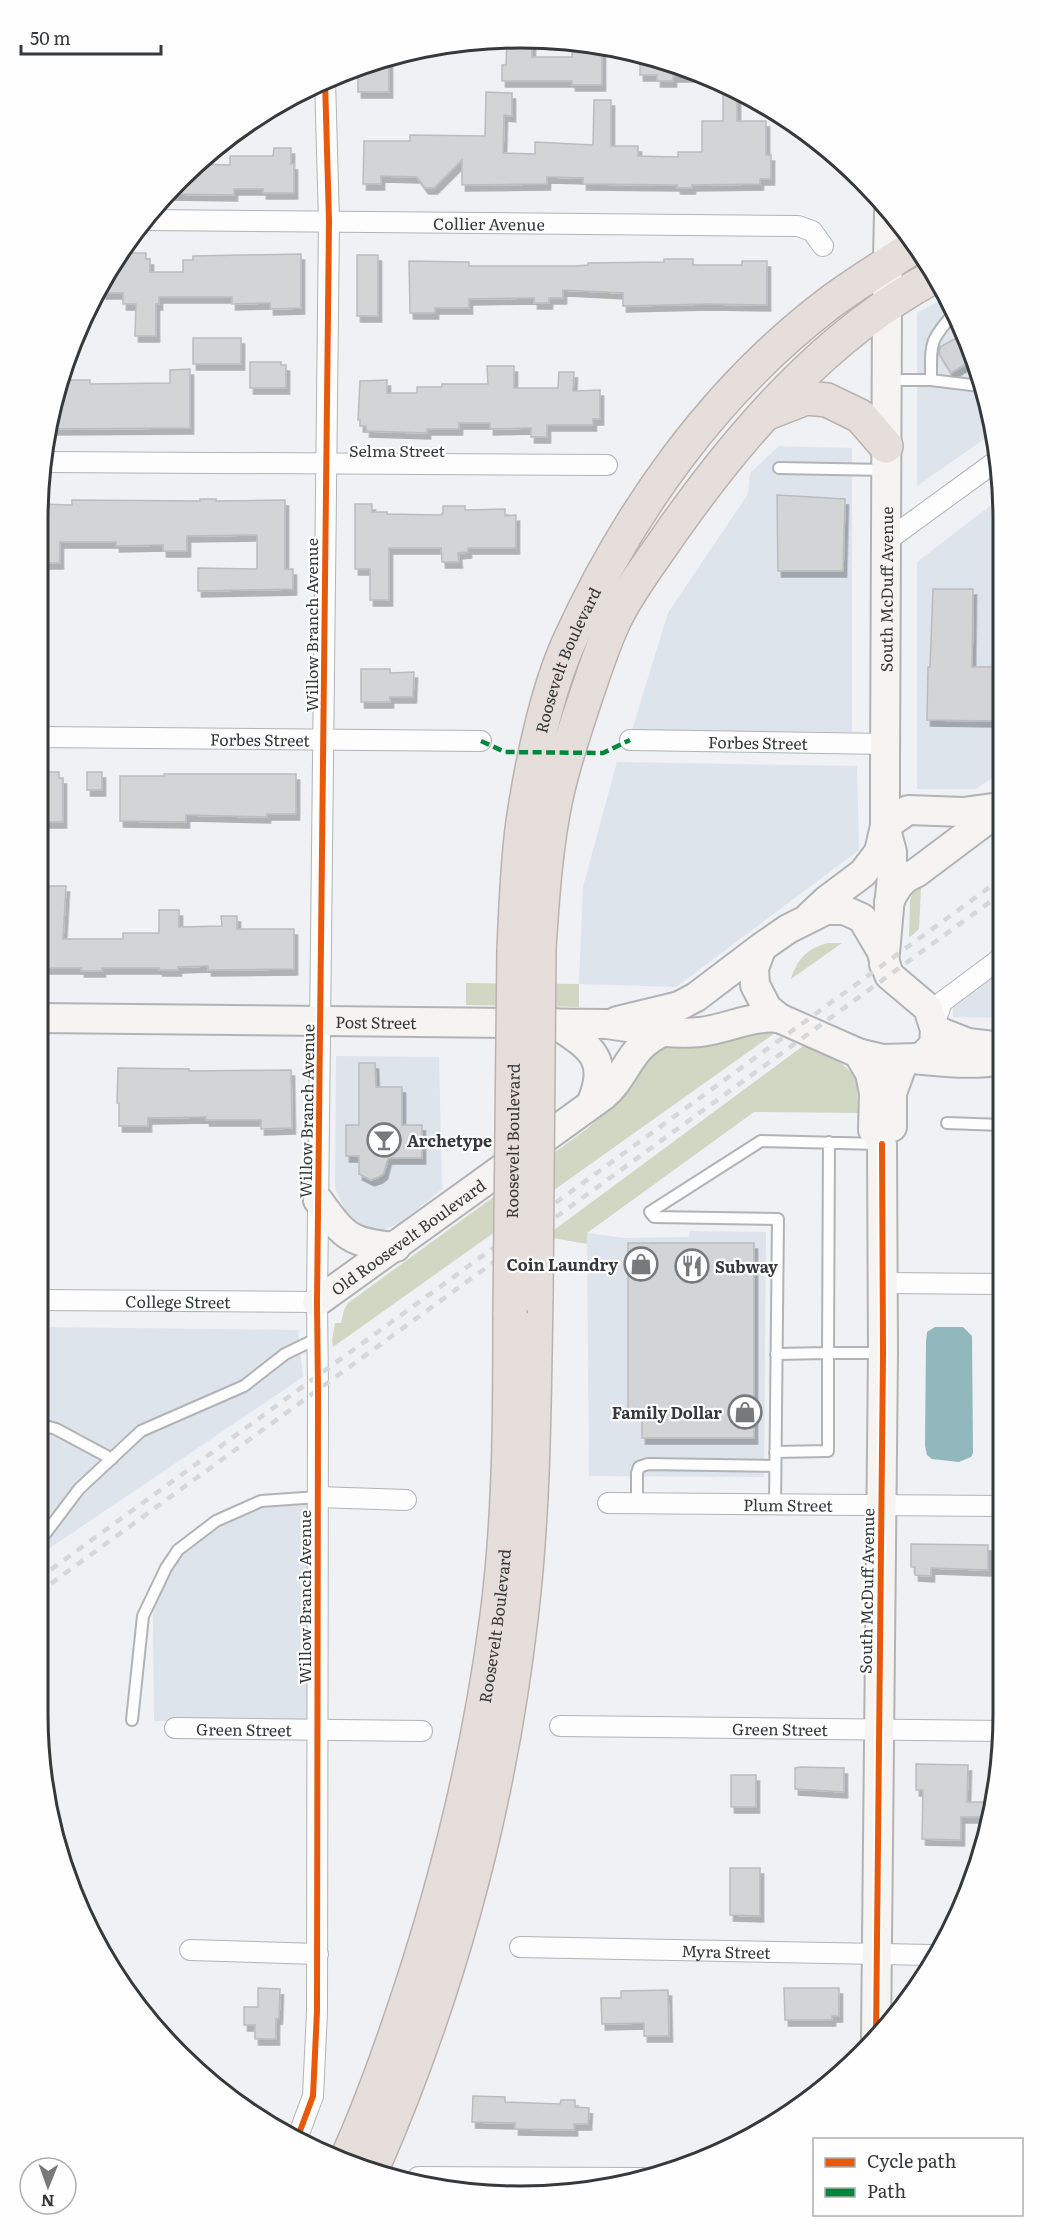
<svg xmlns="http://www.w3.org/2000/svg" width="1041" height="2234" font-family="Literata,serif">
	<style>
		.built { fill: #dde4ec }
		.green { fill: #d2d7c4 }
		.water { fill: #91b8bc }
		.building { fill: #d2d4d6; stroke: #babcbe; stroke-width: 1.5; filter: url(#shadow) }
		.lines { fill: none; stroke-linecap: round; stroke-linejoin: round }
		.lane-casing { stroke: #b1b3b5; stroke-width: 14 }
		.street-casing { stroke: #b1b3b5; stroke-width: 22 }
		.secondary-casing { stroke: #b1b3b5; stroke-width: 32 }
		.highway-casing { stroke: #bab2af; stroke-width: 36 }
		.lane { stroke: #fdfdfd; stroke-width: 10 }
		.street { stroke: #fdfdfd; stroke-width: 20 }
		.secondary { stroke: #f6f4f3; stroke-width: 28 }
		.highway { stroke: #e6deda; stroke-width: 33 }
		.rail { stroke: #d6d7d8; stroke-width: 4.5; stroke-dasharray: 8 8; stroke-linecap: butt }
		.highway-bridge-casing { stroke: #bab2af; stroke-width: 36; stroke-linecap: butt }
		.highway-bridge { stroke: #e6deda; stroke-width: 33 }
		.quiet { stroke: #00873e; stroke-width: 4.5; stroke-dasharray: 9 4.5; stroke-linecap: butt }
		.cycleway-casing { stroke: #fefefe; stroke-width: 10 }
		.cycleway { stroke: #e8590c; stroke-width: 6 }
		.labels { text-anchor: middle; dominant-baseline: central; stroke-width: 4.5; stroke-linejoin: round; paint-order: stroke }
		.street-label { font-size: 16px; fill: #36383a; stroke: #fefefe }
		.poi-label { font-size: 16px; font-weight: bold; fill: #36383a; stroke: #fefefe; text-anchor: start }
		.rim { fill: none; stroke: #36383a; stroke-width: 3 }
	</style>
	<defs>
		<filter id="shadow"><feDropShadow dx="3.5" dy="6" stdDeviation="0" flood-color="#0004"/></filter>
	</defs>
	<rect width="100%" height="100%" fill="#eff1f4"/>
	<path class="built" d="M945 298 967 335 993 433 917 486V313Z
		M779 446 852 448V732L632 730 668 613 748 494 750 473Z
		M999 499 1000 772 976 789H917V562Z
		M617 762 857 766 859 850 676 987 579 984 583 887Z
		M1001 970V1018L953 1017V1005Z
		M336 1056 439 1057 442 1189 400 1223 383 1230H366L347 1214 335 1188Z
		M690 1231 766 1232 764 1477 589 1476 587 1233 625 1238 689 1237Z
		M38 1327 298 1330 303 1377 38 1556Z
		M310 1504 307 1722 154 1721 153 1602 174 1562 217 1527 263 1508Z"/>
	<path class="green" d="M934 876 935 878 921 888 919 929 909 938 910 901 912 894Z
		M828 943H842L791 979C797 959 808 948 828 943Z
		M466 983 579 984V1007L466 1005Z
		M767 1032 775 1033 333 1347 332 1340 335 1323H341L344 1310 348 1303 588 1128 619 1099 635 1070 662 1047 708 1045 746 1035Z
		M807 1043 836 1059 857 1077 858 1113 754 1112 587 1233V1244L553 1238 554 1230Z"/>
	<path class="water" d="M935 1327H963L972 1336 973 1453 971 1457 959 1462 932 1459 927 1455 925 1446 926 1342 927 1332Z"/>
	<path class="building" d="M507 39 532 40V57H572L573 43 602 46V85H572V81H502V65H506Z
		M640 54 697 72 696 76H673V81H657V75H640Z
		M389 58V92H358V68Z
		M723 85 737 92V121H766V155H771V179H760V184L692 185V188H677V185L583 184V178L547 177V184L462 185V160L434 188H425L417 177 381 176V184H363L364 141H410V135L485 136 486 92 512 93V116L504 115 503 153 535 154V142L593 145 594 100H611V146H638V156L678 157V152H702V121H723Z
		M274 148H291V164H294V193H263V189H234V195L167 194 179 179 197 164 230 165V156H273Z
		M119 253H146V259H150V272H183V260H193V256L301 254V308L270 309V303L232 304V297H159V304H156V336H135L136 304H123V293H97Z
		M357 255H378V316H357Z
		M664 259H693V265H742V261H767V305L707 304 623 306V293L563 290V298H549V303H534V298L469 299V308H435V313H410L409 261 469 262V266H576L588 265V263L664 262Z
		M965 333 973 360 951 373 939 354 940 347Z
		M193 338H241V364H193Z
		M250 362H281V365H286V388H250Z
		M487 366H514V388H558L559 372H574L573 391 600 390V419H593V425H547V437H531V428L490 429V423H459V429H427V433L366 431V426H360V420H358L360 381 387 380V393H417V387H442V384H488Z
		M190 369V428L47 429 61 380H90V384L170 383V370Z
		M777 495 845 499 843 571H778Z
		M200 499H216V501L285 500V569H293V589L198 591V568L257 569V535L187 536V551H163V545L116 546V542H60V563H40V555H38L39 504 72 505V500L200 501Z
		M355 504H372V512H387V514L441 515 443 513V506H465V510L505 509V516L516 515V548H468V552L458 553 459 562H442L441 548H389V600H370V569H355Z
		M933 589H973L972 667H993V721L927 720 928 667H930Z
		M361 669H390V673L414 672 413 697H390V702H361Z
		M39 772H59V778H63V822H38Z
		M87 772H102V790H87Z
		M164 774H296V814H267V817L186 815V822L120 821V776H164Z
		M38 886H66L63 939H123V933H159V910H179V927L222 926 221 916H237V929H294V969L208 970V966L178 967V970H159V968H102V971H81V968H38Z
		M359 1063H375L376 1087H402V1125H422V1158H388L384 1173 379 1177 371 1180 359 1174V1156H346V1125H359Z
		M118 1068 189 1069V1071L291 1070 292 1128 261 1129V1120H206V1117L148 1118V1126H119V1103H117Z
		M628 1243H754V1438H642V1411H628Z
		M911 1544 988 1545V1570L931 1568V1576L915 1575V1567H911Z
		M916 1764 968 1765 967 1802H988L987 1817H961V1840L922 1839 923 1790H916Z
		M800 1767 844 1768V1792L795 1789V1768Z
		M731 1775H756V1807H731Z
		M730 1868H760V1916L730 1915Z
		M258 1988 280 1989 279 2018 276 2019V2039H255V2025H244V2007H258Z
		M784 1988H839V2016H832V2020H785Z
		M668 1990 669 2036H644V2023L602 2024 601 1998H621V1991Z
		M473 2096 505 2097V2102L560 2104 561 2100H575V2107L589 2108 588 2124H574V2130L515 2129V2123L472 2122Z"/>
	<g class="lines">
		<g class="lane-casing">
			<path id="lane" d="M888 380H931L980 386
				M931 380C931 342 929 342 954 313
				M779 468 886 470
				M947 1123 1002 1125
				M776 1354 828 1353 829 1142
				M38 1424 56 1429 112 1459
				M775 1452 828 1451V1353H881
				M637 1504V1473L639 1467 648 1464 775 1466
				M775 1506 778 1219 654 1217 650 1212 761 1141 879 1144
				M38 1540 45 1534 79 1489 141 1431 244 1386 285 1354 318 1338
				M132 1720 143 1616 166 1568 178 1550 216 1521 261 1501 318 1497"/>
		</g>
		<g class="street-casing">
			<g id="street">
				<path id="s1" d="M145 220 798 226 812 231 823 246"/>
				<path d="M43 462 607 465"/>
				<path d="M885 542 999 459"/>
				<path id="s2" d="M38 737 481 741"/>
				<path id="s3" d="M630 740 885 744"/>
				<path d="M934 1025 942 1002 1001 958"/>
				<path d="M882 1283 1002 1284"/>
				<path id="s4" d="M38 1300 317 1302"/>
				<path d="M318 1497 406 1500"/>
				<path id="s5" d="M608 1503 1003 1506"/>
				<path id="s6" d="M560 1726 1002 1731"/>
				<path id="s7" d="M175 1728 422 1731"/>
				<path id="s8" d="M520 1947 932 1955"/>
				<path d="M190 1950 318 1954"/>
				<path d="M297 2139 313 2096 317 2011 318 1389 317 1302 329 221 325 80"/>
				<path d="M418 2177 644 2178"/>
			</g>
		</g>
		<g class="secondary-casing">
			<g id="secondary">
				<path d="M885 826 908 810 963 812 1000 807"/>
				<path d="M889 902C896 888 901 879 916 873L1000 810"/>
				<path d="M810 916 827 900 863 873 879 852 885 826"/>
				<path id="s9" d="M884 964 892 875V852L885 826V766L887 306 889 212"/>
				<path id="s10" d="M38 1018 607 1024C637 1028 669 1035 700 1032 727 1029 751 1015 779 1018"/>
				<path d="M617 1021 679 1006 696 997 762 947 788 929 826 910H844L862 918 881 950 889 975 928 1008 935 1030 934 1045 924 1055 916 1058 883 1059 858 1053 779 1018 767 1008 755 985 754 968 762 947"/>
				<path d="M554 1023C590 1047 611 1058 591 1104"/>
				<path d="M935 1030 968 1043 1001 1047"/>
				<path d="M858 1053 870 1073 874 1093 873 1130 882 1144 883 1353 876 2038"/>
				<path d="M911 1059C940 1061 972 1066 1001 1060"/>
				<path d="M892 1127V1093L904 1060"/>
				<path d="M318 1200C345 1237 349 1243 396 1247"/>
				<path id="s11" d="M317 1302 603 1096C628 1075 628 1047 663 1032"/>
			</g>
		</g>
		<g class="highway-casing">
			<g id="highway">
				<path d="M770 412 806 398 827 400 860 416 886 446"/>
				<path d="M539 948C542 903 545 857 553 813 560 774 573 736 585 699 594 673 603 644 615 619 630 588 653 559 672 531 741 433 826 335 933 277"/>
				<path id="s12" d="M514 949C516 907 517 864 523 822 531 767 546 693 569 642 628 512 714 391 828 304 856 283 886 265 915 246"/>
				<path id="s13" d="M347 2158C368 2112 385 2065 401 2018 446 1887 479 1753 497 1616 510 1516 510 1414 510 1313"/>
				<path d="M373 2167C449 1993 499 1807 521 1618 534 1511 534 1404 536 1296"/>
			</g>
		</g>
		<use href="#lane" class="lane"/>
		<use href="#street" class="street"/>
		<use href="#secondary" class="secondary"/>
		<use href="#highway" class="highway"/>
		<path class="rail" d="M38 1579 1001 879
			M38 1593 1001 894"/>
		<g class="highway-bridge-casing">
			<g id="highway-bridge">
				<path d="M536 1296 539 948"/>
				<path id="s14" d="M510 1313 514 949"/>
			</g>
		</g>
		<use href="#highway-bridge" class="highway-bridge"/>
		<path class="quiet" d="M481 741 505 752 603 753 630 740"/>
		<g class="cycleway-casing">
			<path id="cycleway" d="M876 2038 883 1353 882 1144
				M297 2139 313 2096 317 2011 318 1389 317 1302 329 221 325 80"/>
		</g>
		<use href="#cycleway" class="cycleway"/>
	</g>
	<defs>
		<g id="bar-ring" transform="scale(1.725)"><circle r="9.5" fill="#fefefe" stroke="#77797b" stroke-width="1.5"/><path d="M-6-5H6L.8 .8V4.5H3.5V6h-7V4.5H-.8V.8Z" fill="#77797b"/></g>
		<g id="shop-ring" transform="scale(1.725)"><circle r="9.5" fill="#fefefe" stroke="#77797b" stroke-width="1.5"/><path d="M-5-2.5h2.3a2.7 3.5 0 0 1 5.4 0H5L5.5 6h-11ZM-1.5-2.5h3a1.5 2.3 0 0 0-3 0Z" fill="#77797b"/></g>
		<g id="restaurant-ring" transform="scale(1.725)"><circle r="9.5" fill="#fefefe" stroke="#77797b" stroke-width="1.5"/><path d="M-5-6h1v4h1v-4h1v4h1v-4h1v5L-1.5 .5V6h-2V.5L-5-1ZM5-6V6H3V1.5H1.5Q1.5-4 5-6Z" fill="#77797b"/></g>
	</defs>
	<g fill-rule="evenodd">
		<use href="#bar-ring" x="384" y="1140"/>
		<use href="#shop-ring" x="641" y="1264"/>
		<use href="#restaurant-ring" x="692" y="1266"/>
		<use href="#shop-ring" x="745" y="1412"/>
	</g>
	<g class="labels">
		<g class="street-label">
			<text stroke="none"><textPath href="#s1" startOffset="344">Collier Avenue</textPath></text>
			<text x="397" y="450">Selma Street</text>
			<text stroke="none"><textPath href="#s9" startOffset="376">South McDuff Avenue</textPath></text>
			<text transform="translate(311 625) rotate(-90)">Willow Branch Avenue</text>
			<text stroke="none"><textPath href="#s12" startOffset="296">Roosevelt Boulevard</textPath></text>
			<text stroke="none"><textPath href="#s2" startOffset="222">Forbes Street</textPath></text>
			<text stroke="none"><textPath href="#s3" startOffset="128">Forbes Street</textPath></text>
			<text stroke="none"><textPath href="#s10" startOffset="338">Post Street</textPath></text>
			<text transform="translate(306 1111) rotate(-89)">Willow Branch Avenue</text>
			<text stroke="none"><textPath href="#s14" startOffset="172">Roosevelt Boulevard</textPath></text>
			<text stroke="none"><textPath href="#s11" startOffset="112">Old Roosevelt Boulevard</textPath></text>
			<text stroke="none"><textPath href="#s4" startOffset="140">College Street</textPath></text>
			<text stroke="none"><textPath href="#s5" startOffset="180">Plum Street</textPath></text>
			<text transform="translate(866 1591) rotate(-89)">South McDuff Avenue</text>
			<text transform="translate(304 1597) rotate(-90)">Willow Branch Avenue</text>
			<text stroke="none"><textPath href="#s13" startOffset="554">Roosevelt Boulevard</textPath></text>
			<text stroke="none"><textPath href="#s7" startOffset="69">Green Street</textPath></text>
			<text stroke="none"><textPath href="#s6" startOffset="220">Green Street</textPath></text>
			<text stroke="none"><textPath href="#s8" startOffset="206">Myra Street</textPath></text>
		</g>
		<g class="poi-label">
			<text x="407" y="1140">Archetype</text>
			<text x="618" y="1264" text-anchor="end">Coin Laundry</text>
			<text x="715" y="1266">Subway</text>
			<text x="722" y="1412" text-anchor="end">Family Dollar</text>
		</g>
	</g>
	<path d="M0 0H1041V2234H0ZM520 48H521A472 472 0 0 1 993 520V1714A472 472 0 0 1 521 2186H520A472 472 0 0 1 48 1714V520A472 472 0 0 1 520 48Z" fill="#fefefe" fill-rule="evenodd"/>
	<path class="rim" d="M520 48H521A472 472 0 0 1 993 520V1714A472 472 0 0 1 521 2186H520A472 472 0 0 1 48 1714V520A472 472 0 0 1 520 48Z"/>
	<rect x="813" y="2138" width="210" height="78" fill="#fefefe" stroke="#aeafb0" stroke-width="1.5"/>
	<rect x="825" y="2158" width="30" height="9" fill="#e8590c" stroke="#aeafb0" stroke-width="1.5"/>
	<text x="867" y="2168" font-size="18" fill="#36383a">Cycle path</text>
	<rect x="825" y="2188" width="30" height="9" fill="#00873e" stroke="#aeafb0" stroke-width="1.5"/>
	<text x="867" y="2198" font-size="18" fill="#36383a">Path</text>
	<g transform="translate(48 2186) rotate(181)"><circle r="28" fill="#fefefe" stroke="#aeafb0" stroke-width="1.5"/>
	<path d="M0-4.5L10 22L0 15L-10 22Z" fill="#77797b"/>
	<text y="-9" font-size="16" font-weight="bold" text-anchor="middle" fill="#36383a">N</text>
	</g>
	<path d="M21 45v9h140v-9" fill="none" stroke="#36383a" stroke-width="3"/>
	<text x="30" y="45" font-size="18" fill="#36383a" stroke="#fefefe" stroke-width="4.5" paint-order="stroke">50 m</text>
</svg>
